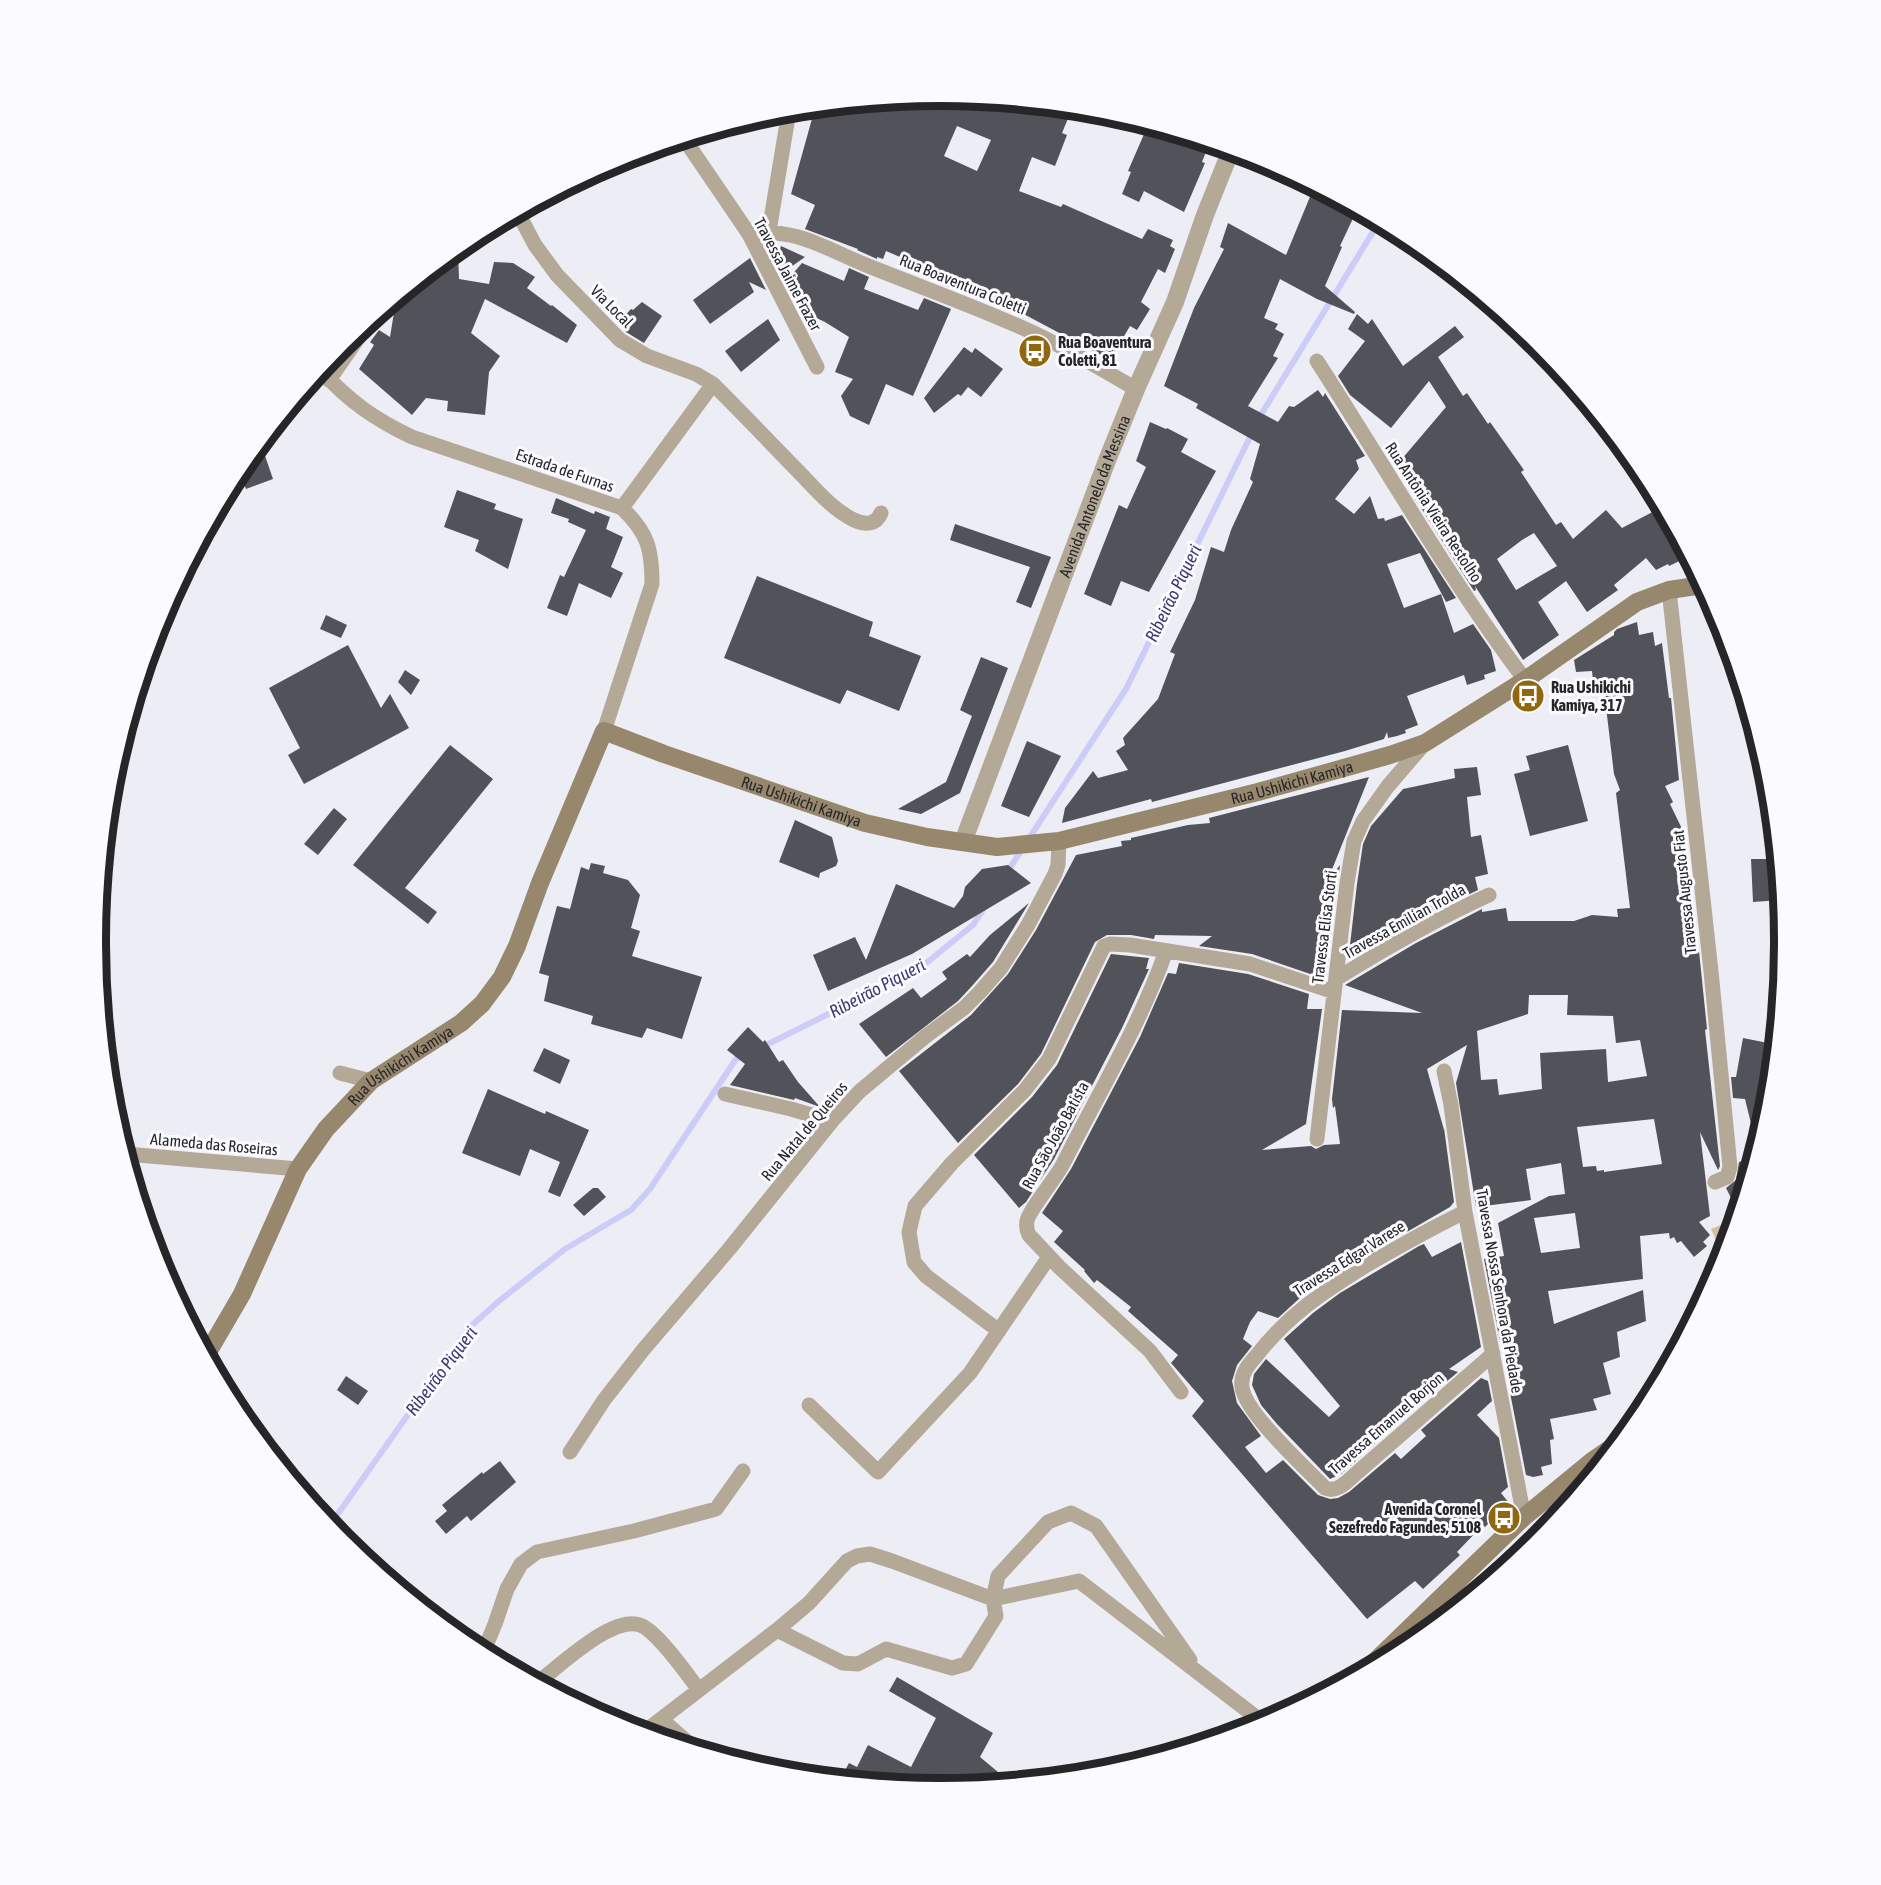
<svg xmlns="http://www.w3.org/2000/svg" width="1881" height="1885" font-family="'Asap Condensed',sans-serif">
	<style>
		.green { fill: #d1bfa1 }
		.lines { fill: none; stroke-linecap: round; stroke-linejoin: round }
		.stream { stroke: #ccccf9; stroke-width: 6 }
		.building { fill: #52525a; fill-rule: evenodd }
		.minor { stroke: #b4a997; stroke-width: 15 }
		.tertiary { stroke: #b4a997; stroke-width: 18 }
		.secondary { stroke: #97876d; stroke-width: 18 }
		.labels { text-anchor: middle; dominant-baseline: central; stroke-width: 6; stroke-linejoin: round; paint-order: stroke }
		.street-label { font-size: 16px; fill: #262629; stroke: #fbfbff }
		.poi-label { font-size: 16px; font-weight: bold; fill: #262629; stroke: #fbfbff; text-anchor: start }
		.water-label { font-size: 18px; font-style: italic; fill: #3e3a71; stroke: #fbfbff }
		.rim { fill: none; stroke: #262629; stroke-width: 8 }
	</style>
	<rect width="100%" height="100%" fill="#ededf6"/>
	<path class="green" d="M1736 1219 1724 1258 1711 1229Z"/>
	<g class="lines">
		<path class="stream" d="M1259 418 1379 222
			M1006 874 1126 689 1252 433
			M762 1047 919 969 973 925 984 908
			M330 1525 470 1327 499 1301 565 1249 631 1210 650 1189 736 1059 745 1055"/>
	</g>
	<path class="building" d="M940 96 1072 109 1062 133 1067 135 1055 166 1032 157 1019 191 1061 207 1063 204 1142 239 1148 229 1173 240 1170 246 1175 249 1165 273 1158 269 1141 302 1150 309 1137 330 1130 326 1110 360 1018 311 1017 314 996 305 999 300 967 287 965 293 959 291 910 271 914 263 886 251 883 259 877 257V259L857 250 858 249 805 229 815 205 791 194 815 108ZM957 126 991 140 977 171 944 156Z
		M1148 125 1209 144 1202 162 1205 163 1184 212 1144 191 1139 202 1122 194 1131 172 1128 171Z
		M1314 187 1357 210 1340 246 1342 247 1325 286 1355 312 1354 314 1317 299 1280 279 1264 318 1278 324 1275 329 1284 334 1273 356 1278 358 1248 406 1278 422 1289 406 1294 407 1318 390 1323 397 1325 393 1365 456 1356 460 1359 469 1335 499 1354 514 1370 496 1378 519 1384 518 1385 521 1402 515 1456 598 1446 602 1420 553 1387 564 1404 608 1441 594 1454 633 1473 624 1491 650 1496 671 1484 675 1485 679 1467 685 1464 675 1407 696 1418 725 1405 730 1406 733 1397 736 1388 738 1387 732 1384 739 1345 751 1152 802 1151 799 1062 823 1065 808 1093 771 1098 778 1128 770 1116 751 1125 745 1123 738 1158 699 1175 654 1170 652 1195 600 1211 547 1224 552 1231 530 1253 482 1250 479 1260 444 1196 408 1198 404 1164 386 1194 308 1224 249 1220 247 1228 223 1286 255Z
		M781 246 805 257 781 274 774 262Z
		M458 249 459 279 489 284 494 262 513 263 535 277 527 288 551 306 552 305 577 325 567 343 485 299 471 333 500 356 489 372 485 415 447 411 448 401 426 398 412 415 359 369 374 345 370 342 379 330 390 337 396 300Z
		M750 258 766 290 749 282 754 292 710 324 693 300Z
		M802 263 844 281 849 268 869 277 864 289 918 310 924 298 951 309 913 396 886 384 869 425 850 416 841 396 853 379 835 372 849 337 825 322 801 311 804 305 794 301 785 283Z
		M642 302 662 316 644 343 626 332 624 329 627 325 621 320 631 309 633 310Z
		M1357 314 1368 324 1372 319 1403 366 1455 326 1464 337 1438 357 1463 396 1467 393 1488 424 1490 422 1524 470 1521 472 1556 525 1561 522 1573 539 1606 510 1622 528 1662 507 1688 557 1669 566 1668 564 1656 570 1646 558 1614 585 1618 590 1587 612 1566 581 1538 602 1559 635 1523 660 1475 586 1476 590 1474 591 1418 503 1415 499 1427 488 1408 471 1410 468 1401 460 1446 407 1429 381 1391 428 1350 395 1338 376 1365 341 1348 329ZM1534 533 1557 566 1516 590 1497 559 1522 540Z
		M768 319 780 340 741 372 725 351Z
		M964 347 972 353 975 348 1003 369 981 397 968 387 961 396 958 394 934 413 924 398Z
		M1150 422 1166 429 1167 428 1188 439 1181 452 1216 471 1149 592 1121 581 1111 606 1084 594 1119 505 1127 509 1146 467 1136 461Z
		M261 444 273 479 246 489 239 470Z
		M457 490 496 504 494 509 523 519 508 569 475 551 479 540 444 527Z
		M556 498 594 514 595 511 610 517 606 529 623 537 611 567 623 573 611 598 579 583 567 616 547 608 560 575 564 577 586 530 568 522 569 519 551 513Z
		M955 524 1051 557 1031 608 1016 602 1030 567 950 540Z
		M757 576 873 622 869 636 921 656 899 711 847 690 840 704 724 658Z
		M326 615 347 625 341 638 320 629Z
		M1637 622 1639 635 1653 632 1655 646 1662 643 1669 698H1671L1679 780 1665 786 1673 802 1670 804 1685 835 1692 900 1690 901 1697 951H1699L1707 1029 1705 1030 1720 1166 1718 1170 1700 1132 1710 1216 1699 1222 1710 1235 1703 1242 1707 1246 1694 1257 1681 1241 1677 1243 1674 1237 1670 1239 1669 1233 1640 1236 1643 1279 1548 1291 1554 1324 1643 1290 1646 1321 1617 1332 1620 1357 1603 1363 1611 1394 1593 1399 1597 1410 1550 1419 1554 1439 1550 1440 1552 1464 1541 1467 1543 1475 1533 1477 1526 1475 1507 1377 1516 1375 1514 1359 1510 1340 1500 1342 1484 1259 1504 1256 1498 1223 1549 1196 1565 1194 1561 1163 1526 1169 1531 1200 1476 1207 1456 1083 1467 1045 1427 1069 1444 1130V1128L1454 1202 1450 1207 1329 1277 1301 1297 1278 1318 1258 1311 1250 1322 1243 1339 1252 1346 1237 1365 1232 1381 1237 1403 1261 1436 1245 1447 1266 1473 1283 1460 1318 1495 1330 1499 1338 1498 1349 1492 1395 1453 1401 1459 1426 1436 1421 1430 1481 1378 1488 1381 1492 1401 1477 1415 1499 1438 1508 1487 1501 1493 1509 1503 1485 1527 1483 1525 1457 1552 1460 1555 1423 1589 1415 1581 1367 1619 1192 1416 1204 1401 1171 1363 1178 1355 1128 1311 1131 1307 1097 1280 1094 1283 1084 1271 1085 1270 1054 1242 1063 1231 1042 1213 1071 1169 1140 1037 1168 973 1176 974 1179 963 1248 974 1309 994 1307 1009H1322L1306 1124 1262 1150 1311 1146 1316 1149 1324 1145 1340 1144 1335 1106 1333 1108 1332 1099 1342 1010 1422 1013 1345 985 1416 943 1482 909V912L1506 908 1508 921H1574L1592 915 1618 917 1617 909 1630 908 1616 793 1620 790 1614 774 1604 690 1594 691 1592 671 1576 672 1574 660 1614 635V632L1617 629ZM1529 995H1568L1567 1015 1613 1016 1616 1043 1640 1040 1647 1076 1608 1082 1606 1049 1540 1053 1542 1089 1499 1095 1497 1079 1481 1080 1477 1031 1528 1014ZM1654 1119 1662 1164 1604 1172V1170L1597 1171 1596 1166 1583 1167 1577 1127ZM1575 1213 1580 1248 1541 1253 1534 1218Z
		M348 645 381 708 390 694 409 728 304 784 288 755 300 748 269 688Z
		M981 657 1008 668 960 793 921 814 898 809 946 782 972 716 960 710Z
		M405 670 420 680 411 695 398 682Z
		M1027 741 1061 756 1029 817 1001 806Z
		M450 745 493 779 405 888 437 912 428 924 353 865Z
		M1568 745 1588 821 1530 836 1514 774 1530 770 1526 756Z
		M1477 767 1481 795 1467 797 1471 837 1481 835 1488 874 1475 877 1478 890 1426 915 1353 957 1350 945 1357 884 1363 844 1371 826 1403 789 1455 778 1454 769Z
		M1369 777 1327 882 1340 865 1326 976 1319 974V977L1252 954 1199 946 1212 936 1155 935 1154 939 1131 935H1107L1095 942 1041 1054 1018 1084 958 1143 899 1071 971 1015 1008 974 1036 930 1076 855 1122 846 1121 841 1131 840V838L1188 825 1210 823 1209 818Z
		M334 808 347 819 318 855 304 844Z
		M795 820 832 837 838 861 836 866 820 873 819 878 779 862Z
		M1751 859H1777L1781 900 1753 902Z
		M591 863 605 866 603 873 628 880 640 895 631 928 640 931 632 956 702 977 682 1039 647 1028 642 1038 591 1024 593 1016 544 1001 549 976 539 973 557 906 570 909 581 867 589 870Z
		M1008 865 1031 883 912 954 828 991 813 955 855 937 866 960 896 884 954 908 963 896 965 887 982 869Z
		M1029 903 993 962 972 986 958 1001 886 1057 859 1024 913 988 921 998 947 979 942 972 967 954 970 957 990 935Z
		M1111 954 1149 958 1146 969H1149L1122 1028 1054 1159 1026 1202 1019 1208 974 1155 1032 1097 1057 1065Z
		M748 1027 763 1042 765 1040 779 1062 783 1060 798 1082 820 1107 795 1098 794 1100 730 1085 745 1064 727 1050Z
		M1743 1038 1773 1044 1771 1055V1066L1773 1067 1769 1109 1757 1148 1745 1099 1733 1098 1731 1077H1736Z
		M544 1048 570 1060 560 1084 533 1071Z
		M488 1089 545 1114 546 1111 589 1130 560 1197 548 1192 560 1162 530 1149 520 1176 462 1153Z
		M1755 1156 1749 1176 1738 1212 1726 1188 1736 1180 1739 1162Z
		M593 1188H598L606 1197 584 1216 573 1205Z
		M1461 1242 1481 1347 1449 1369 1458 1372 1380 1437 1381 1438 1341 1474 1330 1479 1277 1424 1261 1405 1252 1385 1254 1374 1266 1359 1329 1417 1340 1406 1284 1339 1313 1313 1340 1293 1419 1246 1424 1244 1432 1257Z
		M346 1376 368 1391 358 1405 337 1390Z
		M500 1461 516 1482 471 1521 467 1516 446 1534 435 1521 447 1511 442 1505 482 1472 483 1474Z
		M897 1677 993 1733 980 1757 1010 1782 941 1789 851 1780 842 1776 849 1763 857 1767 868 1745 911 1767 936 1718 889 1691Z"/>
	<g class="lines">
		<path class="minor" d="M685 140 749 234 817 367
			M518 213 535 245 557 275 620 340 647 356 696 374 713 384C741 412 768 440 795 468 813 486 831 509 854 520 865 525 876 525 881 513
			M769 231 789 111
			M749 234C796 227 824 248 866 265 923 288 980 308 1036 334 1070 350 1103 370 1136 389
			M1317 361C1386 468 1449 579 1525 680
			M321 370C348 401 376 420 412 437L622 508C648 533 652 549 652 584L604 731
			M329 380 370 321
			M622 508 713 384
			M1669 590 1711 971 1730 1167 1727 1177 1715 1182
			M1166 951C1140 1025 1098 1094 1063 1164 1056 1178 1029 1210 1027 1221 1026 1226 1027 1231 1029 1235L1059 1267 1150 1351 1181 1392
			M1336 979C1386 948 1436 919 1489 895
			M1444 1071 1451 1105 1465 1212 1524 1517
			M340 1073 371 1081
			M725 1094 791 1109 832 1121
			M1317 1139 1347 883 1354 841 1363 821 1388 786 1425 743
			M126 1154 298 1169
			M1465 1212C1431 1228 1398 1247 1365 1266 1323 1292 1288 1315 1257 1355 1249 1364 1240 1374 1242 1387 1245 1413 1305 1467 1325 1488 1338 1494 1349 1479 1359 1471L1493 1354
			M999 1331 926 1276 914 1262 909 1232 915 1206 952 1163 1025 1090 1049 1059 1104 946 1110 944 1130 945 1250 964 1334 992
			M809 1405 878 1472 970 1373 1049 1257
			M570 1452 604 1400 643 1350 730 1248 832 1121 860 1091 926 1036 964 1008 979 993 1001 968 1028 925 1055 874 1058 865 1059 841
			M777 1630 843 1663 858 1664 886 1649 952 1668 966 1664 996 1616 993 1599 998 1576 1048 1522 1071 1513 1096 1526 1190 1660
			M483 1653 495 1624 507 1589 521 1564 537 1552 634 1531 716 1509 743 1471
			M538 1682C560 1666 612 1615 640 1625 657 1631 687 1674 699 1690
			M661 1719 694 1748
			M643 1733 777 1630 809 1603 847 1561 857 1556 870 1554 892 1561 993 1599 1079 1581 1265 1724"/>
		<path class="tertiary" id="s1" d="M963 842 1108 458 1136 389 1175 302 1205 215 1231 150"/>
		<g class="secondary">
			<path id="s2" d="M207 1354 242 1294 298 1169 326 1129 371 1081 461 1023 482 1004 502 977 517 946 540 883 604 731 664 754 865 823 927 837 997 847 1059 841 1258 792 1390 755 1425 743 1525 680 1637 602 1669 590 1703 585"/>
			<path d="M1366 1670 1524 1517 1592 1461 1617 1444"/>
		</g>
	</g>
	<defs>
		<g id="bus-disc" transform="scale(1.725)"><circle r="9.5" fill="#90670e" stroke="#fbfbff"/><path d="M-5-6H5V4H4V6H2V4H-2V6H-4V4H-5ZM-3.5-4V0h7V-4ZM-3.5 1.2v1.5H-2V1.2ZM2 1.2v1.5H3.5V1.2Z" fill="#fff"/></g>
	</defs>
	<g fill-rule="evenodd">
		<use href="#bus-disc" x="1035" y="351"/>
		<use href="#bus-disc" x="1528" y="696"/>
		<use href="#bus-disc" x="1504" y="1518"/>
	</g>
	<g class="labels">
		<g class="street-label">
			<text transform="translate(788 274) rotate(62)">Travessa Jaime Frazer</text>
			<text transform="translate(963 284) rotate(22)">Rua Boaventura Coletti</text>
			<text transform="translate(612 306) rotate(45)">Via Local</text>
			<text transform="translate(565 470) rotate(19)">Estrada de Furnas</text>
			<text stroke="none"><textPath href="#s1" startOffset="370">Avenida Antonelo da Messina</textPath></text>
			<text transform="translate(1434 512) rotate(57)">Rua Antônia Vieira Restolho</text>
			<text stroke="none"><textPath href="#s2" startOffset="1470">Rua Ushikichi Kamiya</textPath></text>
			<text stroke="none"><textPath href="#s2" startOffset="966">Rua Ushikichi Kamiya</textPath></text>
			<text transform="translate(1684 892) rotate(-96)">Travessa Augusto Fiat</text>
			<text transform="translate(1404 921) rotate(-29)">Travessa Emilian Trolda</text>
			<text transform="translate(1324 927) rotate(-83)">Travessa Elisa Storti</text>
			<text stroke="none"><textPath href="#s2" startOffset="354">Rua Ushikichi Kamiya</textPath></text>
			<text transform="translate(804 1131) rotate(-50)">Rua Natal de Queiros</text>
			<text transform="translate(1055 1135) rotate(-61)">Rua São João Batista</text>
			<text transform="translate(214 1144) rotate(5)">Alameda das Roseiras</text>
			<text transform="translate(1349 1258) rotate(-32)">Travessa Edgar Varese</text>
			<text transform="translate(1500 1291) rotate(80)">Travessa Nossa Senhora da Piedade</text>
			<text transform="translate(1386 1423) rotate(-41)">Travessa Emanuel Borjon</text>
		</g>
		<g class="poi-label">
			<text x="1058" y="342">Rua Boaventura<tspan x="1058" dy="18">Coletti, 81</tspan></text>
			<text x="1551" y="687">Rua Ushikichi<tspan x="1551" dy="18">Kamiya, 317</tspan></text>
			<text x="1481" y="1509" text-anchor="end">Avenida Coronel<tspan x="1481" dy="18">Sezefredo Fagundes, 5108</tspan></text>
		</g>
		<g class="water-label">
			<text transform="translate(1173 593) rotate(-64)">Ribeirão Piqueri</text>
			<text transform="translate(877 988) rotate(-28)">Ribeirão Piqueri</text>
			<text transform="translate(441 1371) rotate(-53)">Ribeirão Piqueri</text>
		</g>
	</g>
	<path d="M0 0H1881V1885H0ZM940 106H940A834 834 0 0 1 1774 940V944A834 834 0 0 1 940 1778H940A834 834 0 0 1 106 944V940A834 834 0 0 1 940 106Z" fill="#fbfbff" fill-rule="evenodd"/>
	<path class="rim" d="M940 106H940A834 834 0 0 1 1774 940V944A834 834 0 0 1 940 1778H940A834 834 0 0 1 106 944V940A834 834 0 0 1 940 106Z"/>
</svg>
